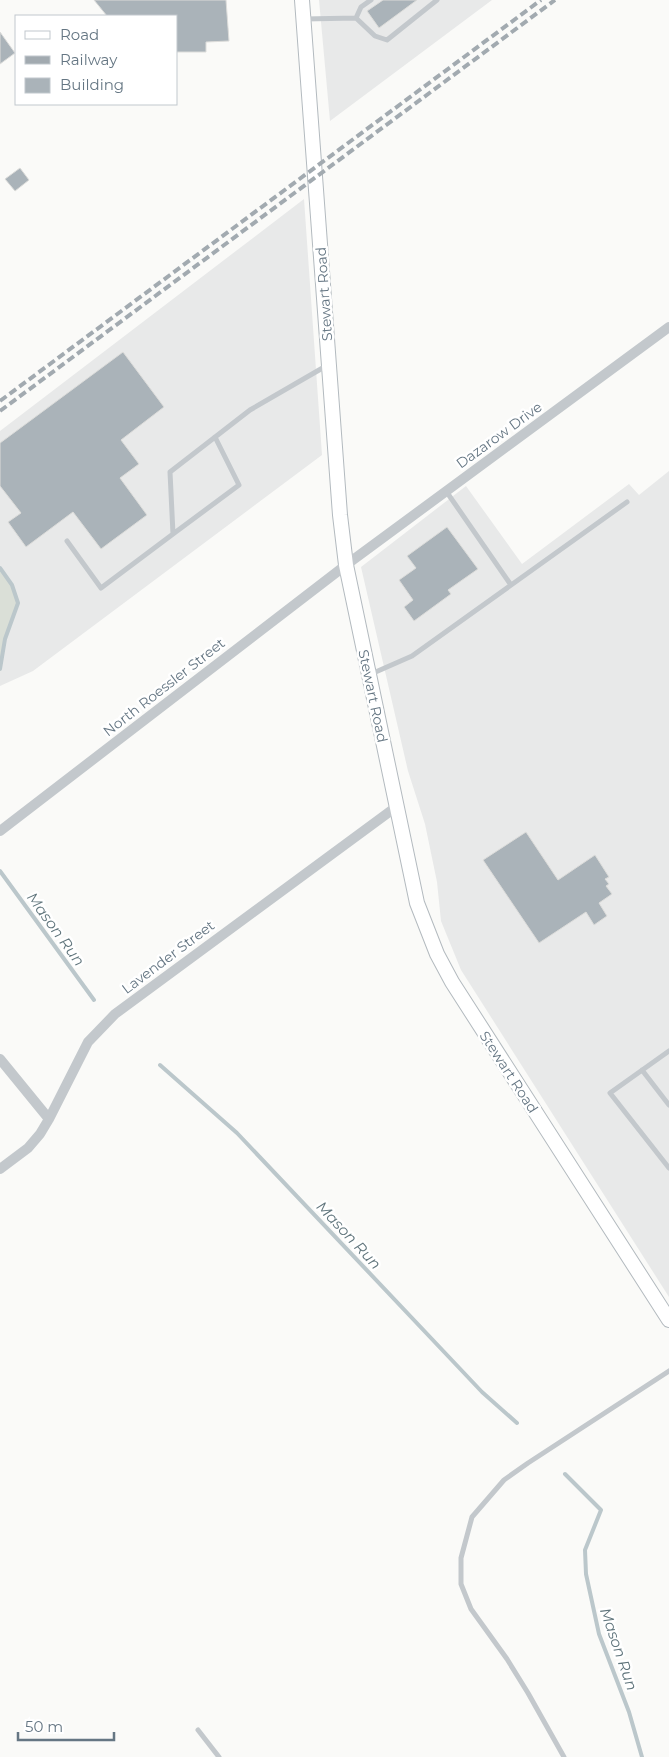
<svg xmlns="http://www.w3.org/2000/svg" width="669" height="1757" font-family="Montserrat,sans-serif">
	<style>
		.built { fill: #e8e9e9 }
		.green { fill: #dadfd7 }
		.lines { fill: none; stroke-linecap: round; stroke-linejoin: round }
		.stream { stroke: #bbc7cb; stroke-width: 4 }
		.building { fill: #aab3b9; stroke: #dcdcda }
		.secondary-casing { stroke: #b3babf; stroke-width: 16 }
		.lane { stroke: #c3c8cc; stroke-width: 5 }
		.street { stroke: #c3c8cc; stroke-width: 10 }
		.secondary { stroke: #fff; stroke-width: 14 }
		.rail { stroke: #a2aab0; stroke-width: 4; stroke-dasharray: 8 4; stroke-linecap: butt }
		.labels { text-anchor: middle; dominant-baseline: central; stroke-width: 5; stroke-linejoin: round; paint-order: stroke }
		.street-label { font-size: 14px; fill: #657683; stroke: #fff }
		.water-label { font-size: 15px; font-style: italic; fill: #60757c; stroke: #fff }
	</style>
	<rect width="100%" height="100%" fill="#fafaf8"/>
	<path class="built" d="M319 0H492L330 121Z
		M304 199 322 455 33 671 0 686V673L5 639 13 620 12 585 0 568V431Z
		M669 471V1297L461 970 441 921 437 882 425 824 408 771 361 567 466 486 522 564 629 484 639 495Z"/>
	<path class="green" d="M0 568 12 585 18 603 5 639 0 673Z"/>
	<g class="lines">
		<path class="stream" d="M0 568 12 585 18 603 5 639 0 669
			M0 871 94 1000
			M160 1065 237 1133 482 1392 517 1423
			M565 1474 601 1510 585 1550 586 1574 599 1634 629 1712 642 1757"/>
	</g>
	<path class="building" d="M94 0H226L229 41 206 42V52H176V16H107Z
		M383 0H417L379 28 367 11Z
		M0 32 15 53 0 64Z
		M20 168 29 180 15 191 5 179Z
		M123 352 164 407 121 440 139 464 120 478 147 515 101 549 73 512 26 547 8 522 21 513 0 486V443Z
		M447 527 478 569 448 590 451 594 414 621 404 607 413 600 399 580 416 568 407 556Z
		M526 832 558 880 595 855 609 877 605 879 609 884 606 886 612 894 599 903 607 916 594 925 586 912 539 943 483 860Z"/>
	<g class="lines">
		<g class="secondary-casing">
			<path id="secondary" d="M302 0 340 515 346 565 417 903 437 954 452 982 669 1320"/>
		</g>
		<path class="lane" d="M356 18 361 7 371 0
			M304 19 356 18 375 36 387 40 437 0
			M446 491 511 585
			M173 534 239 485 215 437
			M67 541 101 588 173 534 170 472 250 410 326 366
			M371 674 412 656 627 502
			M669 1051 610 1093 669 1168
			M642 1070 669 1105
			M198 1730 219 1757
			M564 1757 528 1693 507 1659 471 1609 461 1584V1558L472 1517 504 1480 528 1463 669 1371"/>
		<path class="street" d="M0 831 346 565 669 327
			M0 1059 49 1119
			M0 1169 28 1148 40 1134 49 1119 88 1042 115 1014 396 807"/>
		<use href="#secondary" class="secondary"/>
		<path class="rail" d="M0 401 541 0
			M0 411 555 0"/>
	</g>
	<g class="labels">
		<g class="street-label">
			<text transform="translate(324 294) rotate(-94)">Stewart Road</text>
			<text transform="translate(499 435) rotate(-36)">Dazarow Drive</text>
			<text transform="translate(164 687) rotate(-38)">North Roessler Street</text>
			<text transform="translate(373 696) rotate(78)">Stewart Road</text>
			<text transform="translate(168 957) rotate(-37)">Lavender Street</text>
			<text transform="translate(509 1072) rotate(57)">Stewart Road</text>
		</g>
		<g class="water-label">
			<text transform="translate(56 929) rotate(54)">Mason Run</text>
			<text transform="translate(349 1235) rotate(47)">Mason Run</text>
			<text transform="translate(619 1649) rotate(71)">Mason Run</text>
		</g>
	</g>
	<rect x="15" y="15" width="162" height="90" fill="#ffffff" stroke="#c1c8cd"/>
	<rect x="25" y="31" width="25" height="8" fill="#ffffff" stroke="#c1c8cd"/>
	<text x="60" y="40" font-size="15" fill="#657683">Road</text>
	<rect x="25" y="56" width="25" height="8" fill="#a2aab0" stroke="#c1c8cd"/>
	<text x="60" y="65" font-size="15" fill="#657683">Railway</text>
	<rect x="25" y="78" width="25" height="15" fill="#aab3b9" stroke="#c1c8cd"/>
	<text x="60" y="90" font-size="15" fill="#657683">Building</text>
	<path d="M18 1732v8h96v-8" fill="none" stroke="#657683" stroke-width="2.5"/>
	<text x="25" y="1732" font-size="15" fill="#657683" stroke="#ffffff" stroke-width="4" paint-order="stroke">50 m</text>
</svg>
